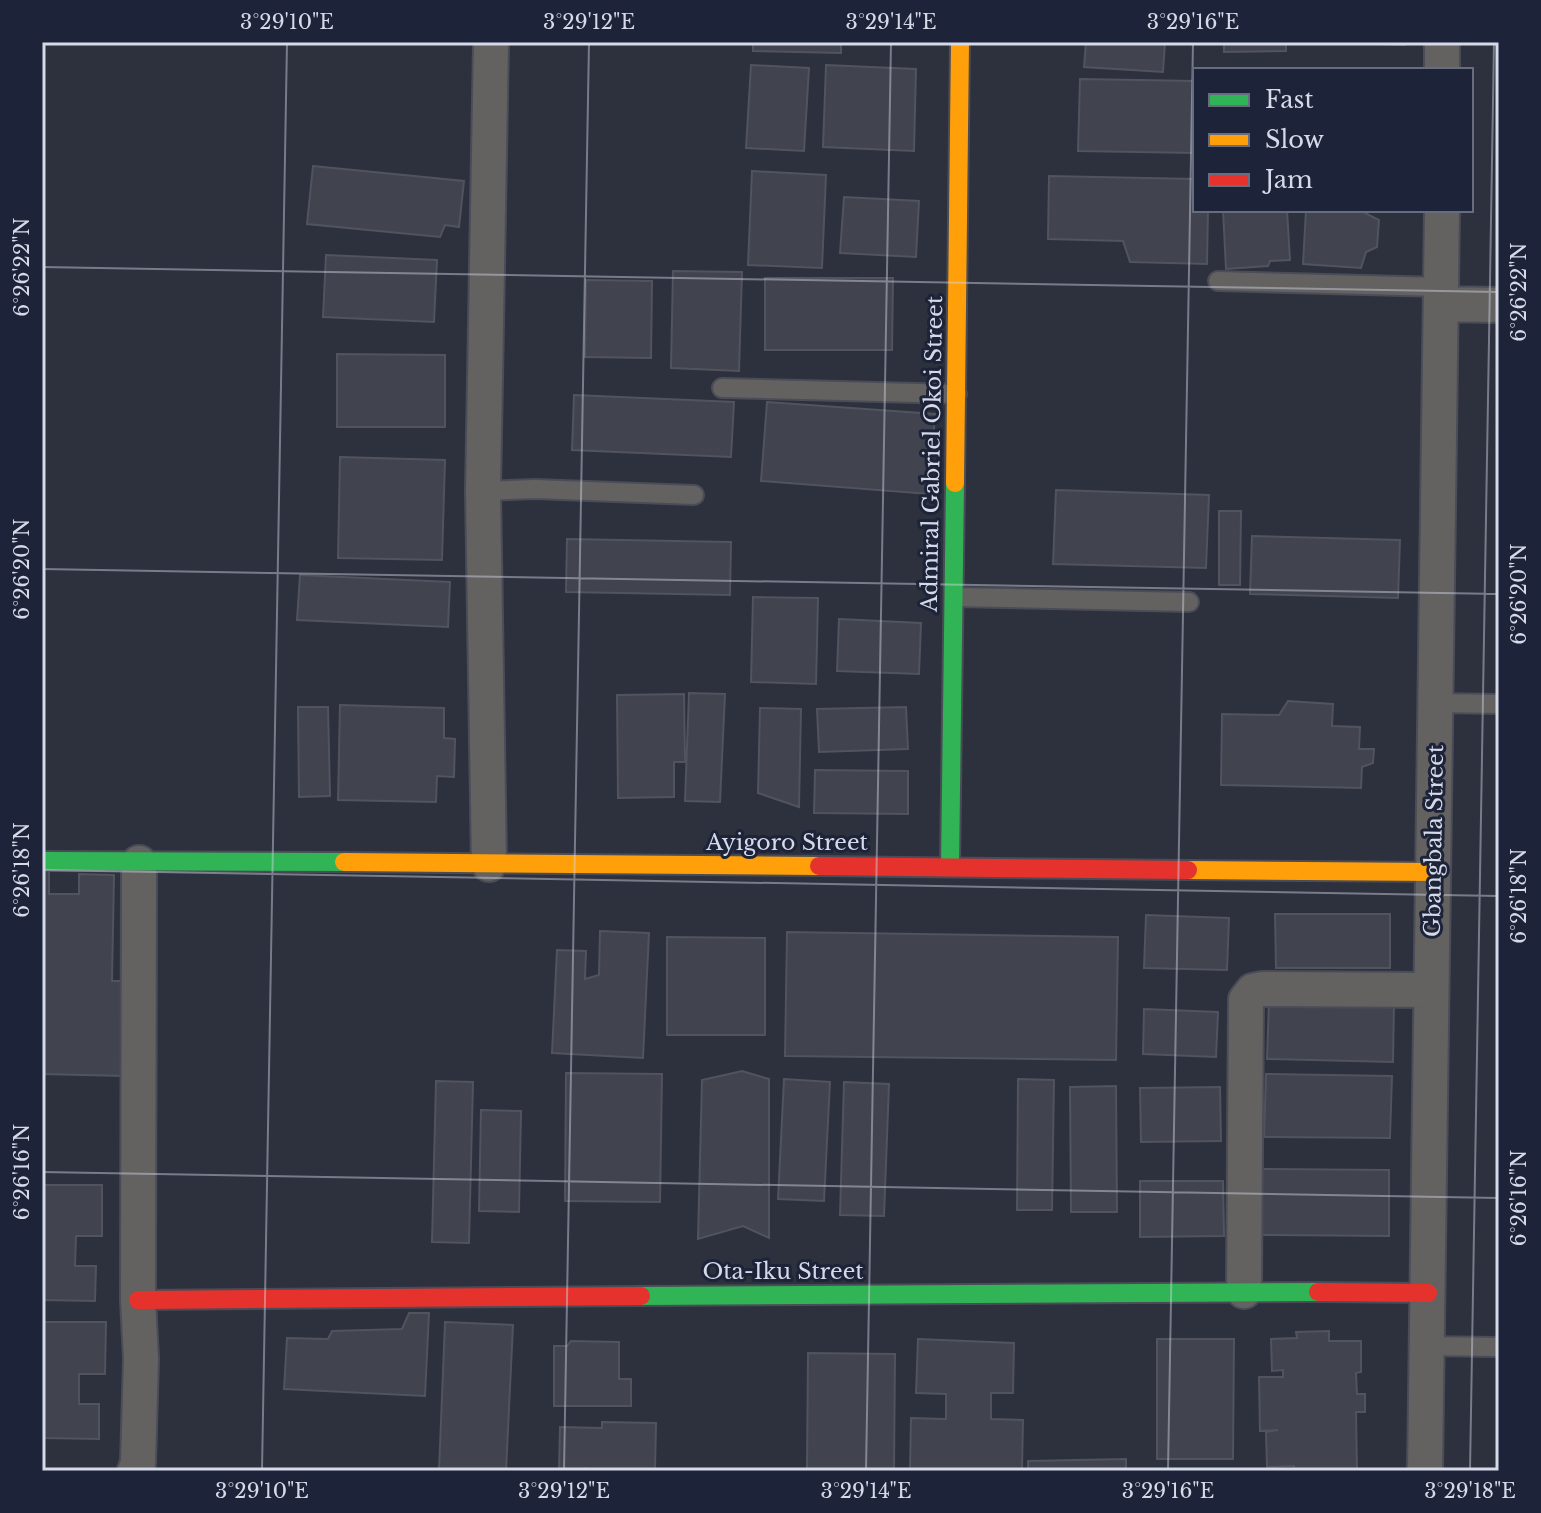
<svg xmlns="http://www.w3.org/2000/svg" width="1541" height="1513" font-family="'Libre Baskerville',serif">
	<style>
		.building { fill: #41444f; stroke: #51545f; stroke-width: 2 }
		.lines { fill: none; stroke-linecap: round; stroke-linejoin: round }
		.lane-casing { stroke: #4a4c57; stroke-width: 22 }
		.street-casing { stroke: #4a4c57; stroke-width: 38 }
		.fast-casing { stroke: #4a4c57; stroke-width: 22 }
		.slow-casing { stroke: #4a4c57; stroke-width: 22 }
		.jam-casing { stroke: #4a4c57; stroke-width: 22 }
		.lane { stroke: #636261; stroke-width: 18 }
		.street { stroke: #636261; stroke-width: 34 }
		.fast { stroke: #30b455; stroke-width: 18 }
		.slow { stroke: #ff9f0a; stroke-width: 18 }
		.jam { stroke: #e5322d; stroke-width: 18 }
		.ticks { fill: none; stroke: #d5d9e8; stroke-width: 2; stroke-opacity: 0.45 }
		.labels { text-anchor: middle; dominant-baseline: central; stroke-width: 6; stroke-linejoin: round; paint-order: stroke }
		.street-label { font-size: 22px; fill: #d5d9e8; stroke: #1d2338 }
		.neatline { fill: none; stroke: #d5d9e8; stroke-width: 3 }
		.ticks-label { font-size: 20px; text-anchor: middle; fill: #d5d9e8 }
	</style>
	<rect width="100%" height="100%" fill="#2d303d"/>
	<path class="building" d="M753 42H841V53L753 51Z
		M1086 42H1165L1163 72 1084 67Z
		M1224 42H1286V51L1224 52Z
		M1312 42H1405V45Z
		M751 65 809 68 804 151 746 148Z
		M826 65 916 69 914 151 823 147Z
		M1080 79 1195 81V153L1078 151Z
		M313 166 464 181 459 227 445 225 440 237 307 224Z
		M752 171 826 175 822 268 748 265Z
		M1049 176 1195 179V210H1208L1207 264 1130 262 1123 241 1048 239Z
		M844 197 919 201 916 257 840 253Z
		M1223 210H1287L1290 260 1270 261 1268 266 1226 269Z
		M1306 210H1363L1365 213 1379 220 1377 247 1366 252 1361 268 1303 264Z
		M326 255 437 260 434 322 323 317Z
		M673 271 742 272 739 371 671 368Z
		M765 278H893L892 350H765Z
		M586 280 652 281 651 358 585 357Z
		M337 354 445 355V427H337Z
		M574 395 734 402 731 457 572 450Z
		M767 402 935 414 929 494 761 481Z
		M340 457 445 460 442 560 338 558Z
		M1056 490 1209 495 1206 568 1053 564Z
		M1219 511H1241L1240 585H1219Z
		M1252 536 1400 540 1398 598 1250 594Z
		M567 539 731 542 730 595 566 592Z
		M300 575 450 582 448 627 297 620Z
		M753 597 818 598 816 684 751 682Z
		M839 619 921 623 919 674 837 671Z
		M689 693 725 694 720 802 685 801Z
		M684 694 685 762H674V797L618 798 617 695Z
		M1288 701 1333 704 1332 726 1360 727 1359 749H1374L1373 763 1362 767 1361 788 1221 785 1222 714 1279 715Z
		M340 705 444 708V738L455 739 454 777 437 776 436 802 338 800Z
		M298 707H328L330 796 299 797Z
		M906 707 908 749 819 752 817 709Z
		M760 708 801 709 799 807 758 793Z
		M815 770 908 771V814L814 813Z
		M42 867H49V894H79V874L114 875 112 981H126L124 1076 42 1074Z
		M1275 914H1390V968H1276Z
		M1146 915 1229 918 1227 970 1144 968Z
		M600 931 649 933 643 1058 552 1053 557 950 586 951 585 979 599 975Z
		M787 932 1118 937 1116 1060 785 1056Z
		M667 937 765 938V1035H667Z
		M1269 1001 1394 1003 1393 1062 1267 1059Z
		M1144 1009 1218 1012 1216 1057 1143 1054Z
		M742 1071 769 1079V1238L743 1226 698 1239 702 1080Z
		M566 1073 662 1074 660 1202 565 1201Z
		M1266 1074 1392 1076 1390 1138 1264 1137Z
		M784 1079 830 1082 824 1201 778 1199Z
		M1018 1079 1054 1080 1052 1210H1017Z
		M436 1081 473 1082 469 1243 432 1242Z
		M844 1082 889 1084 884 1216 840 1215Z
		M1116 1086 1117 1212H1071L1070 1087Z
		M1220 1087 1221 1141 1141 1142 1140 1088Z
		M481 1110 521 1111 519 1212 479 1211Z
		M1262 1169 1389 1170V1236L1262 1235Z
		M1140 1181H1223L1224 1236 1140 1237Z
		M42 1185H102V1236H76L75 1266H96L95 1301 42 1300Z
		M409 1313H429L425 1396 284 1389 287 1338 328 1339 332 1331 402 1329Z
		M42 1322H106L105 1374H79V1404H99V1439L42 1438Z
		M445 1322 513 1325 506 1471H439Z
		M1329 1331V1341H1361V1372L1356 1373 1357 1394H1365V1412H1356L1357 1470 1294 1471V1466L1267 1467 1266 1432 1278 1430 1260 1431 1259 1377H1283V1370L1272 1371 1271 1339 1297 1338 1296 1332Z
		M918 1339 1014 1343 1013 1393H991V1419L1023 1420 1022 1471H910L911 1418 946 1419V1394L916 1393Z
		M1157 1339H1234L1233 1459H1157Z
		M571 1341 619 1342V1379H631V1406H554V1346H567Z
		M808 1353 895 1354 894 1471H807Z
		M602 1422 656 1423 655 1471H588V1468L559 1471 560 1427 602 1428Z
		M1126 1459V1471H1028V1461Z"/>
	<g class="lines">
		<g class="lane-casing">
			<path id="lane" d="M1218 281 1441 287
				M722 388 957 394
				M483 491 535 489 694 495
				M954 597 1189 602
				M1436 703 1499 704
				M1426 1346 1499 1347"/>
		</g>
		<g class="street-casing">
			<path id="street" d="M1442 70V42
				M1441 304 1499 305
				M489 864 483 491 491 42
				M1244 1291 1246 1000 1253 991 1263 989 1431 990
				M135 1471 138 1463 141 1359 138 1300 139 863
				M1425 1471 1442 210"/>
		</g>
		<g class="fast-casing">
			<path id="fast" d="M42 861 344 862
				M950 867 955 483
				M641 1296 1318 1292"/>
		</g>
		<g class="slow-casing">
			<path id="slow" d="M955 483 960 42
				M344 862 819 866
				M1188 870 1435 872"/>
		</g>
		<g class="jam-casing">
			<path id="jam" d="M819 866 1188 870
				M1318 1292 1428 1293
				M138 1300 641 1296"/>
		</g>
		<use href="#lane" class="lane"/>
		<use href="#street" class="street"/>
		<use href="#fast" class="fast"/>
		<use href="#slow" class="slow"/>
		<use href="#jam" class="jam"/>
	</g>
	<path class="ticks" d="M42 267 1499 292M42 569 1499 594M42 870 1499 896M42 1172 1499 1198M262 1471 287 42M564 1471 589 42M866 1471 891 42M1168 1471 1193 42M1470 1471 1494 42"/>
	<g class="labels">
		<g class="street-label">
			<text transform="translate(932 454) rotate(-89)">Admiral Gabriel Okoi Street</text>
			<text transform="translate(1434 841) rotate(-89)">Gbangbala Street</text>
			<text x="787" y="842">Ayigoro Street</text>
			<text x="783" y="1271">Ota-Iku Street</text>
		</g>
	</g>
	<rect width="1541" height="1513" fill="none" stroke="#1d2338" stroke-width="88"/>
	<rect x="1193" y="68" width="280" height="144" fill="#1d2338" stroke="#676c7e" stroke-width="2"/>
	<rect x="1209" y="94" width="40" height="12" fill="#30b455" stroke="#676c7e" stroke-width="2"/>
	<text x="1265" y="108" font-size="24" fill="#d5d9e8">Fast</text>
	<rect x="1209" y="134" width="40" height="12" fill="#ff9f0a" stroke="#676c7e" stroke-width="2"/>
	<text x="1265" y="148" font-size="24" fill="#d5d9e8">Slow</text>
	<rect x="1209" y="174" width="40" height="12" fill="#e5322d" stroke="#676c7e" stroke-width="2"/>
	<text x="1265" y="188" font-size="24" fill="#d5d9e8">Jam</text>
	<rect x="44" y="44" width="1453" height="1425" class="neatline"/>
	<g class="ticks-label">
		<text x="287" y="29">3°29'10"E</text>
		<text x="589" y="29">3°29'12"E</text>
		<text x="891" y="29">3°29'14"E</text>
		<text x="1193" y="29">3°29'16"E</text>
		<text transform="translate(22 267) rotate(-90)" y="7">6°26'22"N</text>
		<text transform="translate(1519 292) rotate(-90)" y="7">6°26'22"N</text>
		<text transform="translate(22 569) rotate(-90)" y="7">6°26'20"N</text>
		<text transform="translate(1519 594) rotate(-90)" y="7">6°26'20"N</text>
		<text transform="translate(22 870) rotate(-90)" y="7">6°26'18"N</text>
		<text transform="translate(1519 896) rotate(-90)" y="7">6°26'18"N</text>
		<text transform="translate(22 1172) rotate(-90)" y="7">6°26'16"N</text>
		<text transform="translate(1519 1198) rotate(-90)" y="7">6°26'16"N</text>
		<text x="262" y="1498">3°29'10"E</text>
		<text x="564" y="1498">3°29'12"E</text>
		<text x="866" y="1498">3°29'14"E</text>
		<text x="1168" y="1498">3°29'16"E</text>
		<text x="1470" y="1498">3°29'18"E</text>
	</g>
</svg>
